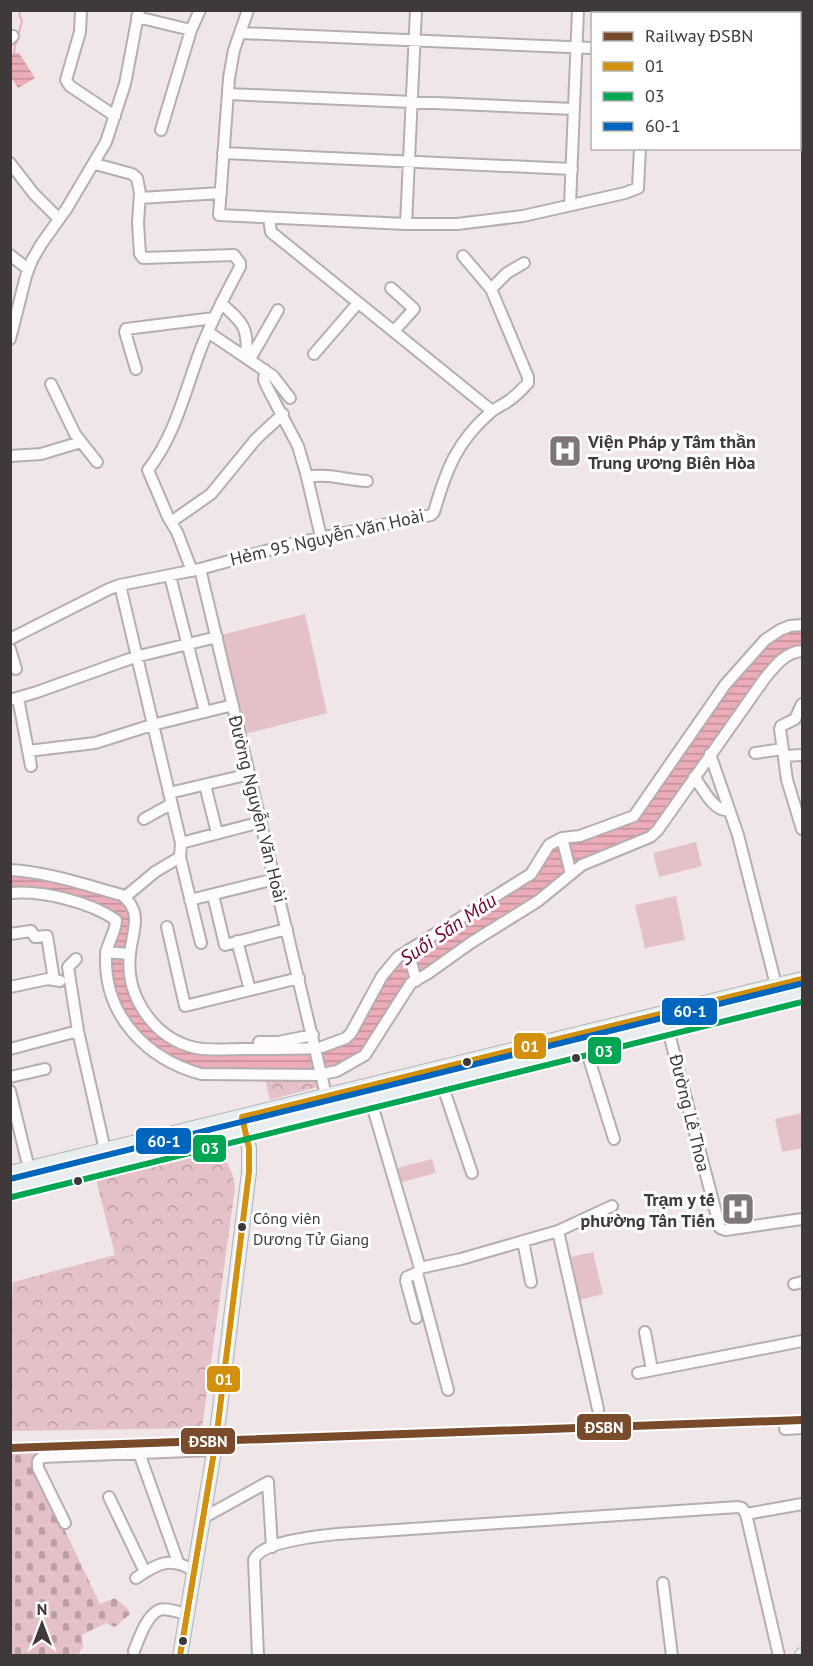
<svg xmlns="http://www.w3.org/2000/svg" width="813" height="1666" font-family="'PT Sans',sans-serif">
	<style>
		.cemetery { fill: url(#cemetery-stones) }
		.park { fill: url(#park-crowns) }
		.garden { fill: #e4c1c6 }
		.water { fill: url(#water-rules) }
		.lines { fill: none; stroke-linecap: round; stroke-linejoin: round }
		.stream { stroke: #edadb8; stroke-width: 2 }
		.minor-casing { stroke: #b5aeaf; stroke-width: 14 }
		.major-casing { stroke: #adb5ba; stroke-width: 16 }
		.minor { stroke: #fdfbfc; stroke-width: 10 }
		.major { stroke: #e8eef0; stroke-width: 14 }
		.bus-1-casing { stroke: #fff; stroke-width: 10 }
		.bus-2-casing { stroke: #fff; stroke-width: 10 }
		.bus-3-casing { stroke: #fff; stroke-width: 10 }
		.bus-1 { stroke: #d2900c; stroke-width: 6 }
		.bus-2 { stroke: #00a651; stroke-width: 6 }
		.bus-3 { stroke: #0065bd; stroke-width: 6 }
		.rail-1-casing { stroke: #fff; stroke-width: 12 }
		.rail-1 { stroke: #7a4b2a; stroke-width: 8 }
		.bus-dot { fill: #40393a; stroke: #fff; stroke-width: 2 }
		.labels { text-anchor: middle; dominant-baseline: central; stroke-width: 6; stroke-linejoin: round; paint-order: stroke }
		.bus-label { font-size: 16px; fill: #40393a; stroke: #fff; text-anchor: start }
		.poi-label { font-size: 18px; font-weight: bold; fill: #40393a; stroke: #fff; text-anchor: start }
		.street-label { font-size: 18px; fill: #40393a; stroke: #fff }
		.water-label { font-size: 20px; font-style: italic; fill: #6e022b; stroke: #fff }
		.line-badge { stroke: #fff; stroke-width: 2 }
		.badge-label { font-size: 16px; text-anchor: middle; font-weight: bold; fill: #fff }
	</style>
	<defs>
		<pattern id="cemetery-stones" width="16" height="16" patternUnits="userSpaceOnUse" patternTransform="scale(1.5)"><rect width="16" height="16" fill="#e4c1c6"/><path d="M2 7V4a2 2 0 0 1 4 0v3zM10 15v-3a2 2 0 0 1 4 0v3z" fill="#ba9ea2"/></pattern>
		<pattern id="park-crowns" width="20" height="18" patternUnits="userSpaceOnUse" patternTransform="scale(1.5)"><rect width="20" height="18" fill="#e4c1c6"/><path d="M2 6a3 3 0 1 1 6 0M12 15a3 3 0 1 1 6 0" fill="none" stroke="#ba9ea2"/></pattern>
		<pattern id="water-rules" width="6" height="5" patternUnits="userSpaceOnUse" patternTransform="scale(1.5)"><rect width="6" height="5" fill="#edadb8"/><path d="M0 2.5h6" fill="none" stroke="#c18e97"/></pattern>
	</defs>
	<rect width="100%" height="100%" fill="#f0e6e8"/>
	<path class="cemetery" d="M37 1453 38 1457 35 1468 100 1604 115 1598 128 1609 130 1614 115 1627 106 1623 82 1635 83 1647 78 1655H11L10 1454Z"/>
	<path class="park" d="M319 1077 321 1086 270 1100 265 1078Z
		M215 1150C227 1158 234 1174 235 1188L202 1428 11 1431 10 1321 13 1282 115 1255 96 1179Z"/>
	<path class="garden" d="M305 614 327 713 245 734 221 635Z
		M696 842 702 866 659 877 653 853Z
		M676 896 685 940 645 948 635 905Z
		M802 1113V1148L782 1152 775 1119Z
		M432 1159 436 1173 398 1183 394 1169Z
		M593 1252 603 1294 580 1300 571 1257Z"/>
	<path class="water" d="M14 53H19L35 78 18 88 11 77V55Z
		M802 628V648L785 653 649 835 587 858 536 898 426 972 363 1053 327 1070 202 1071 162 1055 121 1013 110 973 115 916 11 890V873H26L120 898 131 911V995L177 1043 247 1052 348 1040 395 962 532 877 551 848 632 821 727 685 778 633Z"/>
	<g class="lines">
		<path class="stream" d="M14 53C15 41 20 32 22 20L19 16 21 10"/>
		<g class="minor-casing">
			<path id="minor" d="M81 10 80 32 66 80 70 86 115 116
				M248 10 234 50 229 78 219 215 406 224H457L523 216 625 193 638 188 640 148
				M647 14V10
				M137 17 191 30
				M241 33 592 48
				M10 39 13 36
				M800 47 802 10
				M800 65 802 97
				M228 94 574 109
				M161 130 191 30 200 10
				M223 153 572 169
				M10 163 34 194 59 219
				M95 164 132 174 137 178 140 193 138 223 140 254 143 258 234 255 240 263V267C225 295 211 322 200 351 185 391 175 436 148 470L168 517 177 532 192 571
				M140 198 221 193
				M570 205 578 10
				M269 218 271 232 492 411
				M406 224 416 10
				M10 255 28 269
				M463 256 491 289
				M391 288 414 309 394 331
				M221 303C242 322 249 327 246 356
				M208 332 273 376 290 398
				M10 339 26 276 32 260 42 243 67 208 106 142 125 84 139 10
				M314 354 358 303
				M250 359 278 310
				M136 369 125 332 126 329 214 318
				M265 370 264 380 266 385 298 446 306 473 321 537
				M51 384 75 434 97 462
				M10 456 41 454 81 442
				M307 477C330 473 345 480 367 481
				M171 522 211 494 256 439 283 414
				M200 569 326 1095
				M170 576 205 712
				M120 585 181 843 180 857 201 943
				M10 639 109 589 120 585 200 569 291 544 431 515 434 512C446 470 457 441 491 412 497 407 505 404 511 399 517 395 522 389 528 383V377L491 289 507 273 524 263
				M10 649 16 669
				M18 698 31 766
				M10 700 37 692 135 657 217 637
				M802 704 795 719 781 726 780 729 787 780 802 829
				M28 751 95 743 152 725 233 705
				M755 753 783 749
				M710 754 738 835 776 985
				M784 756 802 755
				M694 777C703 788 714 813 729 810
				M205 785 217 833
				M169 793 250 774
				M144 819 171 804
				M562 838 571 874
				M181 843 261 822
				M10 870C48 872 85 885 122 895 144 913 132 931 130 954 125 996 154 1039 196 1048 211 1051 227 1049 242 1049 267 1049 291 1049 316 1048
				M10 893C42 890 90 902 116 920 116 933 106 944 106 956 104 1016 147 1059 201 1074L322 1075
				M213 895 225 945 287 929
				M125 897 155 872 180 857
				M190 900 275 879
				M167 927 185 1006 299 978
				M10 934 31 931 35 937 47 936 54 980
				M237 941 250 990
				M408 950 416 981
				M106 952 130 954
				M76 959 68 967 78 1031 105 1150
				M10 987 48 979 60 981
				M667 1026 720 1228 726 1230 802 1219
				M259 1042H278L313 1035
				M585 1046 614 1139
				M322 1047 346 1038 351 1033 382 976 398 957 531 874 549 845 562 838 580 836 634 816 725 685 765 640 780 630 790 626 802 625
				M10 1049 78 1031
				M327 1073 337 1071 365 1055 411 983 427 974 472 942 538 901 582 865 650 837 657 831 765 678C775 666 785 652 802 651
				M10 1077 45 1069
				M441 1081 472 1173
				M10 1091 29 1169
				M370 1098 420 1268 461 1259 558 1231 612 1206
				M558 1231 598 1409
				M523 1241 531 1282
				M420 1268 417 1273 448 1390
				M794 1284 802 1282
				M416 1318 406 1281 407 1277 417 1273
				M645 1332 652 1370
				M638 1373 802 1341
				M785 1429 802 1428
				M139 1453 178 1562
				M109 1497 145 1572
				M746 1514 802 1504
				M203 1518 268 1482 272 1547
				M65 1523 38 1468V1461L42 1457 214 1450
				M136 1578C158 1563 171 1556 194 1571
				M663 1583 672 1656
				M134 1651C139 1639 146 1616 159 1610 166 1607 180 1613 187 1614
				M258 1656 254 1560C261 1541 319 1536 337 1534L738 1507 742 1508 746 1514 779 1656"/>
		</g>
		<g class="major-casing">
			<path id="major" d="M10 1173 802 979
				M10 1188 802 993
				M180 1656 216 1440 249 1172V1148L243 1121
				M802 1656V1655"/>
		</g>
		<use href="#minor" class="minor"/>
		<use href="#major" class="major"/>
		<g class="bus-1-casing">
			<path id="bus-1" d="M180 1656 216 1440 249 1172V1148L242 1117 802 979"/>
		</g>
		<g class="bus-2-casing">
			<path id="bus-2" d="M12 1197 802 1002"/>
		</g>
		<g class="bus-3-casing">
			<path id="bus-3" d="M10 1179 800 984"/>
		</g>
		<use href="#bus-1" class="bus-1"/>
		<use href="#bus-2" class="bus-2"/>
		<use href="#bus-3" class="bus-3"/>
		<g class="rail-1-casing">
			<path id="rail-1" d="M10 1448 802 1420"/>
		</g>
		<use href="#rail-1" class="rail-1"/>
	</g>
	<defs>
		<g id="hospital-square" transform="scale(1.725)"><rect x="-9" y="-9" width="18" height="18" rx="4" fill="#7e7677" stroke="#fff"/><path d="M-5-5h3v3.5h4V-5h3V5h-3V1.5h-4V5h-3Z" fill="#fff"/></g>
	</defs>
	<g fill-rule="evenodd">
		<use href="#hospital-square" x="565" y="451"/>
		<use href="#hospital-square" x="738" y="1209"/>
	</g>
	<g class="bus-dot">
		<circle cx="576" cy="1058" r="5"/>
		<circle cx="467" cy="1062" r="5"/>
		<circle cx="78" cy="1181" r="5"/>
		<circle cx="242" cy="1227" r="5"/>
		<circle cx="183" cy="1641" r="5"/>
	</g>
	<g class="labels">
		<g class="bus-label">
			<text x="253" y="1218">Công viên<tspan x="253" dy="21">Dương Tử Giang</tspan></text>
		</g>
		<g class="poi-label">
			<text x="588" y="441">Viện Pháp y Tâm thần<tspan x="588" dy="21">Trung ương Biên Hòa</tspan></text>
			<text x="715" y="1199" text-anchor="end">Trạm y tế<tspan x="715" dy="21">phường Tân Tiến</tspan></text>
		</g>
		<g class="street-label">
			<text transform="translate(327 537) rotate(-13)">Hẻm 95 Nguyễn Văn Hoài</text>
			<text transform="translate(258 809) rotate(76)">Đường Nguyễn Văn Hoài</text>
			<text transform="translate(690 1113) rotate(76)">Đường Lê Thoa</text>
		</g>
		<g class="water-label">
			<text transform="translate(448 929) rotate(-34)">Suối Săn Máu</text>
		</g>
	</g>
	<g class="line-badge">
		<rect x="661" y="997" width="57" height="29" rx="6" fill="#0065bd"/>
		<rect x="513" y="1032" width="34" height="28" rx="6" fill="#d2900c"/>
		<rect x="587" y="1036" width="35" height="29" rx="6" fill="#00a651"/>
		<rect x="135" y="1127" width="57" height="28" rx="6" fill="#0065bd"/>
		<rect x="192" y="1134" width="35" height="29" rx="6" fill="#00a651"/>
		<rect x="206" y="1365" width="35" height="28" rx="6" fill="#d2900c"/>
		<rect x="576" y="1413" width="56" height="28" rx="6" fill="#7a4b2a"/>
		<rect x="180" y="1427" width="56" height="28" rx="6" fill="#7a4b2a"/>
	</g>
	<g class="badge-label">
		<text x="690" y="1017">60-1</text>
		<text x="530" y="1052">01</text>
		<text x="604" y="1057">03</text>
		<text x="164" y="1147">60-1</text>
		<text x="210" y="1154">03</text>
		<text x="224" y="1385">01</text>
		<text x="604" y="1433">ĐSBN</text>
		<text x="208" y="1447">ĐSBN</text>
	</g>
	<rect width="813" height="1666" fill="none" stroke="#40393a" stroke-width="24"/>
	<rect x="591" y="12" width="210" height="138" fill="#ffffff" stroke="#b3b0b0" stroke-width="1.5"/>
	<rect x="603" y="32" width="30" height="9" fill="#7a4b2a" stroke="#b3b0b0" stroke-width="1.5"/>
	<text x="645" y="42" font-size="18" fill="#40393a">Railway ĐSBN</text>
	<rect x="603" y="62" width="30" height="9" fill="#d2900c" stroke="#b3b0b0" stroke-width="1.5"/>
	<text x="645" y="72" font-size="18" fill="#40393a">01</text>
	<rect x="603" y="92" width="30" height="9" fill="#00a651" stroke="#b3b0b0" stroke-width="1.5"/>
	<text x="645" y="102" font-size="18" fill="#40393a">03</text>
	<rect x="603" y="122" width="30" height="9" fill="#0065bd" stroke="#b3b0b0" stroke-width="1.5"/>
	<text x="645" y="132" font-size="18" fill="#40393a">60-1</text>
	<g transform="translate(42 1624)" stroke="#ffffff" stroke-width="4.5" paint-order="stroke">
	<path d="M0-4.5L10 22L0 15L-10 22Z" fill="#40393a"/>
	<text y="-9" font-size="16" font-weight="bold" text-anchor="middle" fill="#40393a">N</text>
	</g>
</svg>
